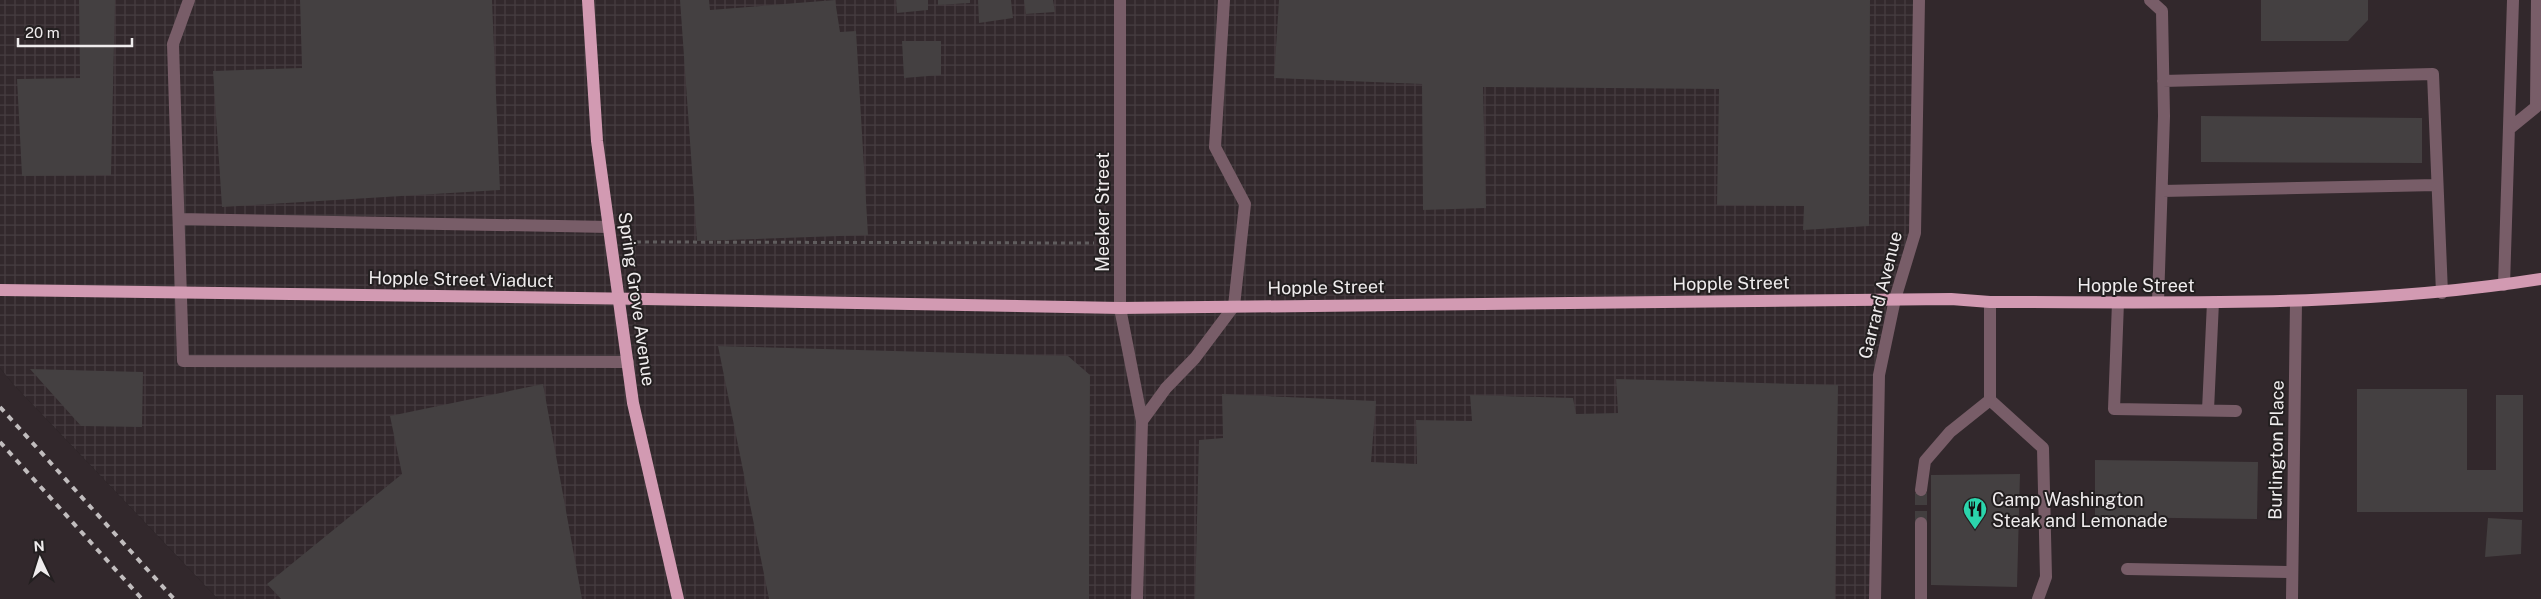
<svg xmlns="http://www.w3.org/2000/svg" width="2541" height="599" font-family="'Public Sans',sans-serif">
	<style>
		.built { fill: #32282c }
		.industrial { fill: url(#industrial-grid) }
		.building { fill: #444041 }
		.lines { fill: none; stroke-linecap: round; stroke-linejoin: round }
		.minor-tunnel { stroke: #423e3f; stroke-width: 12; stroke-dasharray: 12 6; stroke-linecap: butt }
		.path { stroke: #605d5e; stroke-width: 3; stroke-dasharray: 4 4; stroke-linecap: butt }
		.minor { stroke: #785d68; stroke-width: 12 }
		.major { stroke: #d29ab2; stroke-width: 12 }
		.rail { stroke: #c1bdbe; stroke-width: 4; stroke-dasharray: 6 6; stroke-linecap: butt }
		.major-bridge { stroke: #d29ab2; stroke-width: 12 }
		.labels { text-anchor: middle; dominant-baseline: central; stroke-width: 4; stroke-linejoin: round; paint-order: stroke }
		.street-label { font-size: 18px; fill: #efeced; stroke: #231f20 }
		.poi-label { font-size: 18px; fill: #efeced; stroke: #231f20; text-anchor: start }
	</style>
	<defs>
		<pattern id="industrial-grid" width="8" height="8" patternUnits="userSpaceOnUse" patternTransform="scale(1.25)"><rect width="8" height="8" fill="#32282c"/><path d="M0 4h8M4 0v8" fill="none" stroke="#463d41"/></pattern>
	</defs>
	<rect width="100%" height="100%" fill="#231f20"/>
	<path class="built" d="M1919 0H2541V599H1875L1879 375Z
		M0 368 14 385 218 599H0Z"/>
	<path class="industrial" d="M0 0H1919L1915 233 1879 375 1875 599H218L14 385 0 368Z"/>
	<path class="building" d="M79 0H115L111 175 22 176 17 79 80 78Z
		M300 0H492L500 190 222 207 213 71 302 68Z
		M680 0H709L710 10 835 0 840 32 856 31 868 235 697 241Z
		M896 0H928V10L897 13Z
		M938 0H970V3L938 5Z
		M978 0H1011L1013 18 979 23Z
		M1024 0H1053L1055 12 1026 14Z
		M1279 0H1870L1869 226 1803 230 1804 206 1717 205 1719 89 1483 87 1486 208 1423 210 1422 84 1274 78Z
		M2261 0H2368V20L2348 41H2261Z
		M902 41H941V75L904 78Z
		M2201 116 2422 118V163L2201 162Z
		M718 346 1068 356 1090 375 1089 599H769Z
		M30 369 143 372 142 427 81 426Z
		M1616 379 1838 385 1835 599H1195L1199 440 1223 438 1222 394 1376 401 1371 462 1417 464 1416 420 1472 421 1470 395 1573 398 1576 414 1618 413Z
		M543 384 582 599H281L267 584 402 474 390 416Z
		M2357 389H2467V470H2496V395H2523V512H2357Z
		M2095 460 2258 462 2257 519 2095 517Z
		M2020 474 2017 587 1931 585V475Z
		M2488 518 2522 520 2521 554 2485 557Z"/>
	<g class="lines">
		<path class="minor-tunnel" d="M1921 523V490"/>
		<path class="path" d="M637 242 1094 243"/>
		<path class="minor" d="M189 0 173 44 183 361 628 362
			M1120 0V308L1142 421 1137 599
			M2150 0 2162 11 2164 116 2158 302
			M2163 81 2433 74 2442 293
			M2509 129 2536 107 2537 0
			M2162 191 2436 185
			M179 219 609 227
			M2504 285 2513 0
			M1990 302V400L2043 448 2046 577 2038 599
			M2118 302 2114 409 2236 411
			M2208 410 2213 302
			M1142 421 1166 388 1195 358 1234 306 1245 204 1215 147 1224 0
			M1921 490 1925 461 1950 432 1990 400
			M2127 569 2292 572
			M1875 599 1879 375 1895 299 1915 233 1919 0
			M1921 599V523
			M2292 599 2296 302"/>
		<path class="major" d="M588 0 597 141 633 403 678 599
			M647 299 1120 308 1951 299 1990 302C2174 302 2358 308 2541 279"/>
		<path class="rail" d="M0 407 174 599
			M0 442 142 599"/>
		<path class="major-bridge" d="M0 290 647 299"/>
	</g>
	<defs>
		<g id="restaurant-pin" transform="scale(1.25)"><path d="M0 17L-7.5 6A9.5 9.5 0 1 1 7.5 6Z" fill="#2bd5ac" stroke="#231f20"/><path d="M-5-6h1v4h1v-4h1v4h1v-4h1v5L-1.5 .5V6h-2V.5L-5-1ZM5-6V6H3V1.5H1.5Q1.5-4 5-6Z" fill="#111"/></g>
	</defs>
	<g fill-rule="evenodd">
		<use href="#restaurant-pin" x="1975" y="509"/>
	</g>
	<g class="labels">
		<g class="street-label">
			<text transform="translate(1102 212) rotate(-90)">Meeker Street</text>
			<text transform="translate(461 279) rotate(1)">Hopple Street Viaduct</text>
			<text transform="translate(1731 283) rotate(-1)">Hopple Street</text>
			<text x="2136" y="285">Hopple Street</text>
			<text transform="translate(1326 287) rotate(-1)">Hopple Street</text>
			<text transform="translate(1880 295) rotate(-76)">Garrard Avenue</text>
			<text transform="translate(637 299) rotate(82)">Spring Grove Avenue</text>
			<text transform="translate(2276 450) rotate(-89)">Burlington Place</text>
		</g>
		<g class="poi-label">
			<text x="1992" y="499">Camp Washington<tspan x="1992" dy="21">Steak and Lemonade</tspan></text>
		</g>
	</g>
	<g transform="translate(40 559) rotate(356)" stroke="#231f20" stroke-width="4" paint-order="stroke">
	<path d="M0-4L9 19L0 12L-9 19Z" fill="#efeced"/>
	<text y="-8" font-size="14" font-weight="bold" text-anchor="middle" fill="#efeced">N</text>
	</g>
	<path d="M18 38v8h114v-8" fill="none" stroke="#efeced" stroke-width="2.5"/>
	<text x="25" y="38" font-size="15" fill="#efeced" stroke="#231f20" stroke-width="4" paint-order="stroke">20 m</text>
</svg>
